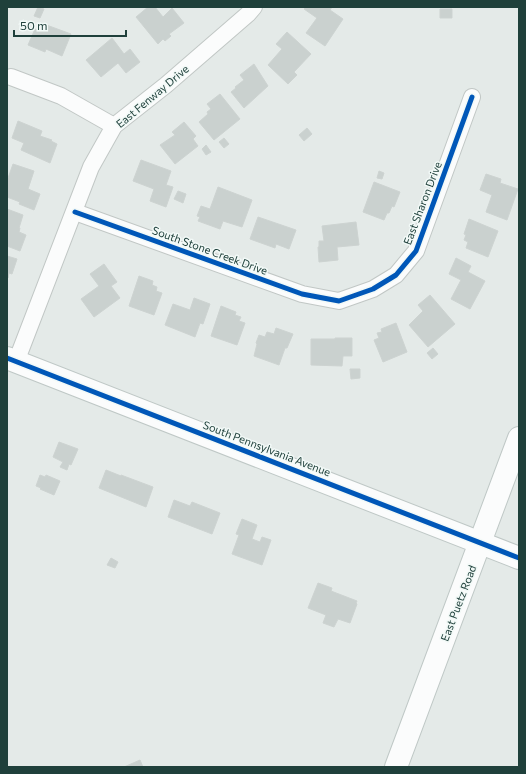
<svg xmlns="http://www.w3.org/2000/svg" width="526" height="774" font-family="Commissioner,sans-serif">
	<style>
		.building { fill: #cad1cf; stroke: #cdd3d1 }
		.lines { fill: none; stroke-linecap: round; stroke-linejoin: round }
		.street-casing { stroke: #c1c7c5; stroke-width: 18 }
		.secondary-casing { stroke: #bfc8c6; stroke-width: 24 }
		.street { stroke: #fbfcfc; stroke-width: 16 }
		.secondary { stroke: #fbfcfc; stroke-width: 22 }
		.cycleway-casing { stroke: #f2f9f7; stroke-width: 8 }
		.cycleway { stroke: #0057b8; stroke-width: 5 }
		.labels { text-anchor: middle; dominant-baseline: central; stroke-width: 3; stroke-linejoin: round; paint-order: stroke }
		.street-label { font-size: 11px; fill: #1f403b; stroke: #f2f9f7 }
	</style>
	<rect width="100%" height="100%" fill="#e4eae8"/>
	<path class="building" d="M38 7 44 9 40 18 34 16Z
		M148 7H155L163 17 172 8 184 23 169 34 171 36 165 41 163 39 158 44 136 17Z
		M306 7H332L330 10 343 19 325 46 306 33 317 18 304 9Z
		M440 9H452V18H440Z
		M41 23 71 34 62 56 46 49 45 52 28 45 35 29 37 30Z
		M287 32 311 54 294 72 297 75 288 84 268 65 282 49 276 44Z
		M112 38 124 54 130 49 140 62 126 73 118 63 101 77 86 60Z
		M254 64 268 86 244 108 231 92 236 88 235 87 244 80 240 75Z
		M220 94 240 119 214 140 199 122 208 114 207 112 211 109 207 104Z
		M18 121 42 131 40 136 52 140 51 141 57 144 50 163 21 150 24 143 12 138Z
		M184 122 196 136 193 139 198 146 175 164 160 145 175 135 172 132Z
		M307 128 312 134 304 141 299 135Z
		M224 138 229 144 224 148 219 142Z
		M206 145 211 152 206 155 202 149Z
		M141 160 171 171 166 185 173 187 166 207 150 201 154 189 133 181Z
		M13 164 34 171 28 189 40 194 34 210 19 204 20 202 7 197V181Z
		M379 171 384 173 382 179 377 178Z
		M486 174 501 179 500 183 518 189 507 220 486 212 492 195 480 190Z
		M374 182 400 192 394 207 392 206 389 213H387L384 220 363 212Z
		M218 187 252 200 242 227 223 221 220 229 198 221 200 217 197 216 201 206 210 209Z
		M178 191 186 194 183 203 174 199Z
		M7 209 23 215 19 228H20L19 232 26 235 20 251 7 246Z
		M258 217 296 230 289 249 276 244 275 248 250 239Z
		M469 219 498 231 488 257 466 248 468 242 464 240 466 235 464 234Z
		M356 222 359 245 337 247 338 260 319 262 318 247H319V241H324L322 226Z
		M7 256 17 259 12 274 9 273 8 278Z
		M456 258 471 266 468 272 485 281 470 309 451 299 461 280 449 274Z
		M104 264 117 282 111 286 120 298 94 317 81 299 99 286 90 274Z
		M139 276 153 281 152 285 157 287 156 291 162 293 154 315 129 306Z
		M430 295 455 324 428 347 409 325 423 311 418 305Z
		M194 298 210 304 203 324 200 323 195 337 165 325 173 304 190 310Z
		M221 306 236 312 235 315 241 317 239 321 245 323 237 345 211 336Z
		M396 323 407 352 383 362 374 340 379 338 377 333 382 332 381 329Z
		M276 328 293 334 287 348H285L279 365 254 356 257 344 256 343 259 335 265 337 267 332 274 334Z
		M335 338H352V356H343L342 366 311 365V339H335Z
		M433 348 438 354 432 359 427 353Z
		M350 369H360V378L351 379Z
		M59 442 78 449 71 465 69 464 67 470 60 467 63 462 53 457Z
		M106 470 121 476V475L153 487 146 507 99 488Z
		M40 475 45 477 46 475 60 481 54 495 40 489 41 488 36 486Z
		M174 500 190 506 192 502 220 513 212 534 168 517Z
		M242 519 257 525 252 539 260 542 262 537 271 540 262 565 232 554 239 535 236 534Z
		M111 558 118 562 115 568 107 565Z
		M318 583 332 588 331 591 357 601 356 603 357 604 350 623 338 619 334 627 323 623 326 615 308 608Z
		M140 760 143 767H124Z"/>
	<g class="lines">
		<g class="street-casing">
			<path id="street" d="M11 77 61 96 114 126
				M75 212 302 294 339 301 373 289 396 275 416 251 472 97
				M16 362 91 167 114 126 166 85 248 14 254 7"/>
		</g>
		<g class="secondary-casing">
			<path id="secondary" d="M7 358 519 558
				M396 767 519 438"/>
		</g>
		<use href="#street" class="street"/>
		<use href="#secondary" class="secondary"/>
		<g class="cycleway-casing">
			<path id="cycleway" d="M75 212 302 294 339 301 373 289 396 275 416 251 472 97
				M7 358 519 558"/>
		</g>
		<use href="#cycleway" class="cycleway"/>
	</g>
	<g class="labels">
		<g class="street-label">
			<text transform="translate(152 96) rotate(-40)">East Fenway Drive</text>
			<text transform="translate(422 203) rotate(-69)">East Sharon Drive</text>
			<text transform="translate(210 250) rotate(20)">South Stone Creek Drive</text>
			<text transform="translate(267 448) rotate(21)">South Pennsylvania Avenue</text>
			<text transform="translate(458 603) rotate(-69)">East Puetz Road</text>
		</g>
	</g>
	<rect width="526" height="774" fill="none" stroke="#1f403b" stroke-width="16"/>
	<path d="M14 30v6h112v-6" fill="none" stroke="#1f403b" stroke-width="2"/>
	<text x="20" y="30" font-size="12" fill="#1f403b" stroke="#f2f9f7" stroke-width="3" paint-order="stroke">50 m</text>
</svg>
